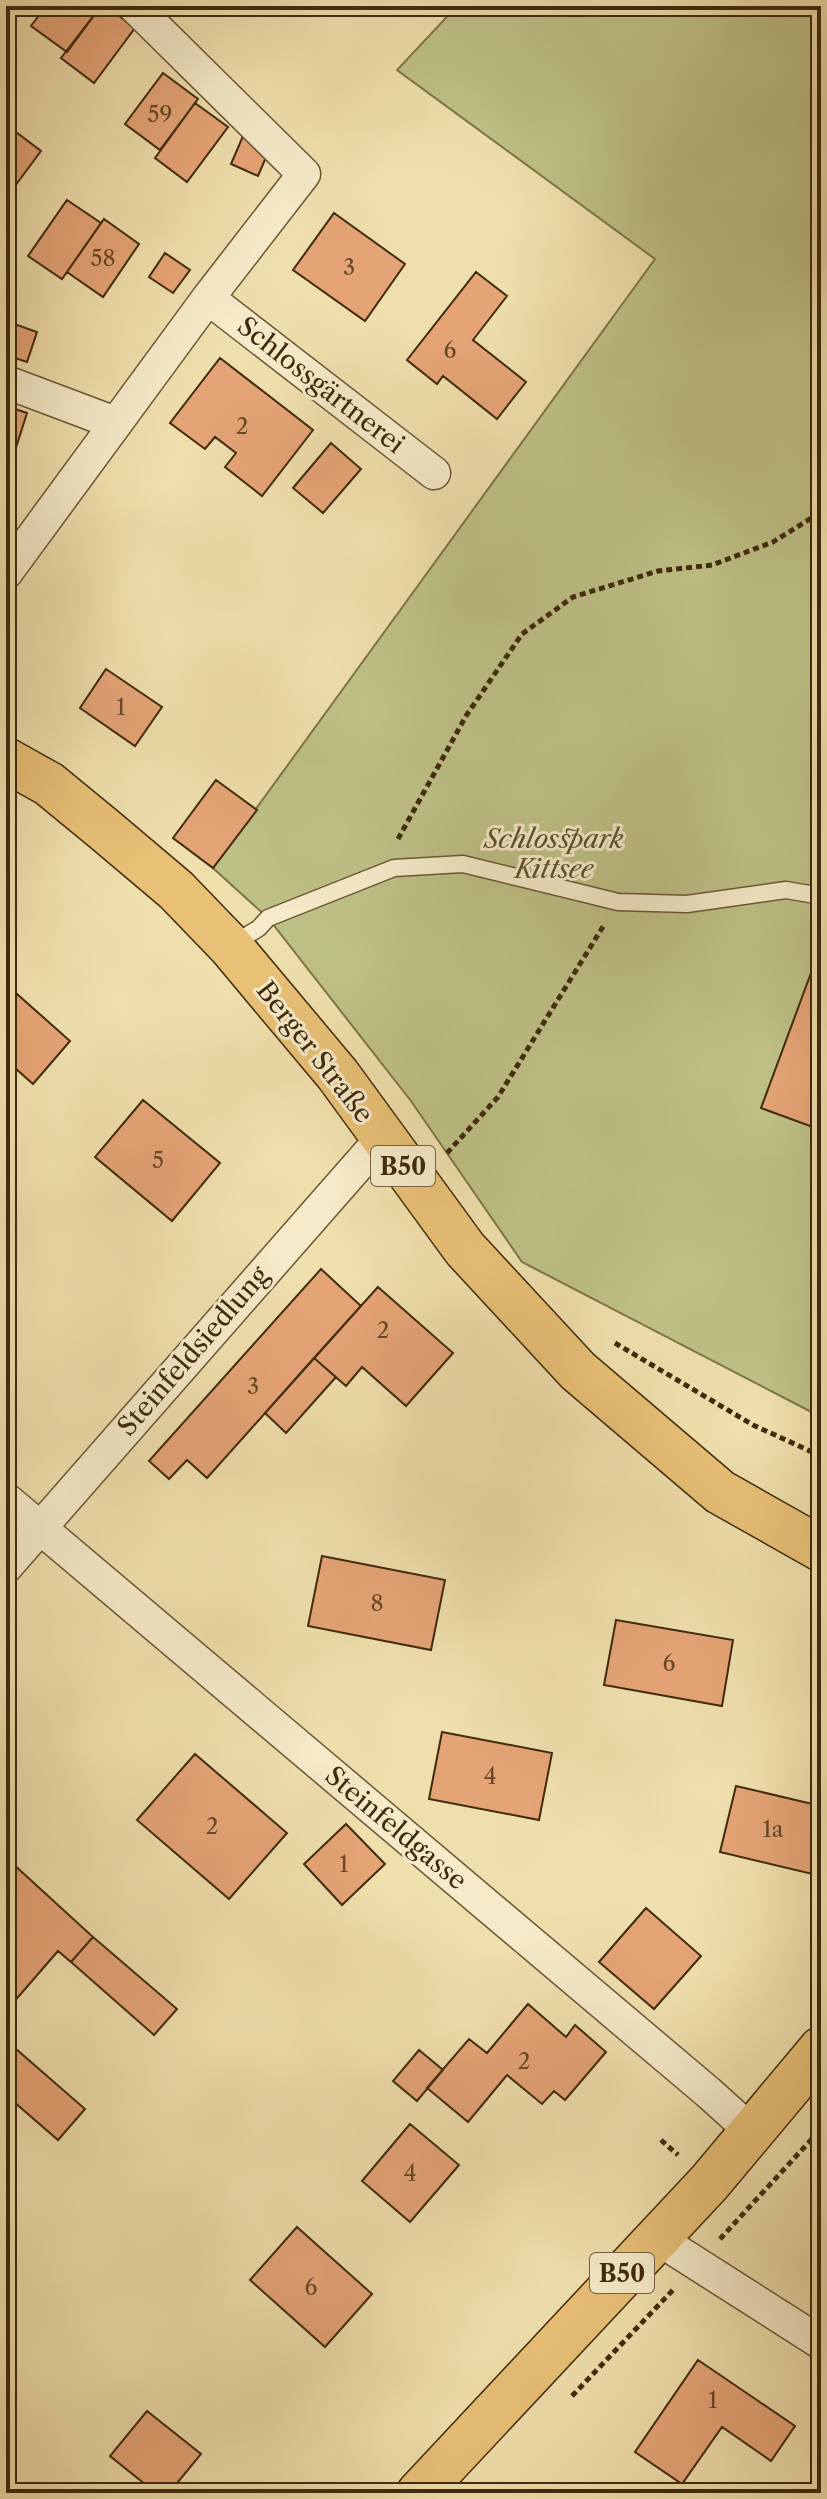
<svg xmlns="http://www.w3.org/2000/svg" width="827" height="2499" font-family="'Libre Caslon Text',serif">
	<style>
		.green { fill: #bec186; stroke: #7e764a; stroke-width: 2 }
		.building { fill: #e5a476; stroke: #3f2a0d; stroke-width: 2 }
		.lines { fill: none; stroke-linecap: round; stroke-linejoin: round }
		.lane-casing { stroke: #6b5735; stroke-width: 19 }
		.street-casing { stroke: #6b5735; stroke-width: 35 }
		.primary-casing { stroke: #3f2a0d; stroke-width: 47 }
		.path { stroke: #3f2a0d; stroke-width: 5; stroke-dasharray: 6 4; stroke-linecap: butt }
		.lane { stroke: #f5eac9; stroke-width: 16 }
		.street { stroke: #f5eac9; stroke-width: 32 }
		.primary { stroke: #e8c076; stroke-width: 44 }
		.labels { text-anchor: middle; dominant-baseline: central; stroke-width: 6; stroke-linejoin: round; paint-order: stroke }
		.number-label { font-size: 22px; fill: #684827 }
		.shield { fill: #f5eac9; stroke: #766445; stroke-width: 2 }
		.shield-label { font-size: 24px; font-weight: bold; fill: #3f2a0d }
		.street-label { font-size: 26px; fill: #3f2a0d; stroke: #f5eac9 }
		.park-label { font-size: 26px; font-style: italic; fill: #5f502b; stroke: #f5eac9 }
	</style>
	<rect width="100%" height="100%" fill="#efdfac"/>
	<filter id="stains"><feTurbulence type="fractalNoise" baseFrequency=".0025" numOctaves="4"/><feColorMatrix values="0 0 0 0 .2 0 0 0 0 .09 0 0 0 0 .02 0 0 0 .5 -.17"/></filter>
	<radialGradient id="worn" r=".72"><stop offset=".6" stop-color="#630" stop-opacity="0"/><stop offset="1" stop-color="#630" stop-opacity=".3"/></radialGradient>
	<path class="green" d="M457 6H821V1417L522 1262 411 1101 268 918 213 868 655 259 397 70Z"/>
	<path class="building" d="M46 6H101L67 52 31 26Z
		M101 6H106L135 28 94 83 61 58Z
		M163 73 198 99 160 150 125 124Z
		M195 103 228 127 187 182 155 158Z
		M8 126 41 151 6 198V129Z
		M243 136 270 148 258 176 231 164Z
		M67 200 101 223 62 279 28 256Z
		M334 213 405 264 365 321 293 270Z
		M104 219 139 244 103 297 67 272Z
		M165 253 190 270 173 293 149 277Z
		M476 272 507 296 473 340 526 382 497 419 443 376 437 384 407 360Z
		M6 321 37 332 27 362 6 355Z
		M220 358 313 430 262 496 225 467 236 453 215 437 205 449 170 423Z
		M6 406 27 413 7 476H6Z
		M331 443 361 469 323 513 293 488Z
		M106 669 162 707 135 746 80 708Z
		M216 780 257 810 213 868 173 838Z
		M821 946V1130L761 1108Z
		M17 994 70 1041 33 1084 6 1060V1007Z
		M143 1100 220 1163 172 1221 95 1157Z
		M321 1269 361 1306 207 1478 187 1460 169 1479 149 1461Z
		M378 1287 453 1353 406 1406 362 1367 346 1386 314 1358Z
		M314 1358 336 1377 286 1433 265 1413Z
		M322 1556 445 1580 431 1650 308 1626Z
		M616 1620 733 1640 722 1706 604 1685Z
		M442 1732 552 1753 539 1820 429 1799Z
		M195 1754 287 1833 229 1899 137 1820Z
		M736 1786 821 1806V1876L720 1852Z
		M346 1824 385 1864 342 1905 304 1864Z
		M12 1863 93 1937 71 1962 58 1951 6 2011V1870Z
		M646 1908 701 1956 654 2009 599 1962Z
		M93 1937 177 2009 154 2035 71 1962Z
		M528 2004 566 2037 575 2025 606 2052 565 2100 554 2091 542 2104 507 2075 468 2122 427 2088 469 2039 487 2053Z
		M8 2042 85 2109 58 2140 6 2095Z
		M419 2050 443 2070 417 2101 393 2081Z
		M410 2124 459 2165 410 2222 362 2181Z
		M297 2227 372 2294 325 2347 250 2280Z
		M698 2360 795 2426 771 2461 722 2427 682 2484 635 2452Z
		M147 2411 201 2454 169 2493H156L110 2456Z"/>
	<g class="lines">
		<g class="lane-casing">
			<path id="lane" d="M231 945 259 928 268 918 394 868 463 864 618 902 687 904 786 890 821 896"/>
		</g>
		<g class="street-casing">
			<path id="street" d="M208 298 434 473
				M6 382 115 423
				M6 573 208 298 304 174 134 6
				M6 1499 709 2093 751 2131
				M6 1567 382 1138
				M655 2237 821 2343"/>
		</g>
		<g class="primary-casing">
			<path id="primary" d="M6 760 49 784 105 830 176 890 230 946 338 1075 465 1249 578 1371 720 1492 821 1549
				M419 2493 709 2183 821 2049"/>
		</g>
		<path class="path" d="M398 839 466 716 522 634 573 597 658 571 712 565 773 542 821 512
			M447 1153 498 1097 604 925
			M615 1343 753 1425 821 1456
			M661 2140 678 2155
			M720 2239 821 2129
			M572 2396 673 2290"/>
		<use href="#lane" class="lane"/>
		<use href="#street" class="street"/>
		<use href="#primary" class="primary"/>
	</g>
	<g class="labels">
		<g class="number-label">
			<text x="160" y="114">59</text>
			<text x="103" y="258">58</text>
			<text x="349" y="267">3</text>
			<text x="450" y="350">6</text>
			<text x="242" y="426">2</text>
			<text x="121" y="707">1</text>
			<text x="158" y="1160">5</text>
			<text x="383" y="1330">2</text>
			<text x="253" y="1386">3</text>
			<text x="377" y="1603">8</text>
			<text x="669" y="1663">6</text>
			<text x="490" y="1776">4</text>
			<text x="212" y="1826">2</text>
			<text x="773" y="1829">1a</text>
			<text x="344" y="1864">1</text>
			<text x="524" y="2061">2</text>
			<text x="410" y="2173">4</text>
			<text x="311" y="2287">6</text>
			<text x="713" y="2400">1</text>
		</g>
		<g class="shield">
			<rect x="371" y="1146" width="64" height="40" rx="6"/>
			<rect x="590" y="2253" width="64" height="40" rx="6"/>
		</g>
		<g class="shield-label">
			<text x="403" y="1166">B50</text>
			<text x="622" y="2273">B50</text>
		</g>
		<g class="street-label">
			<text transform="translate(321 385) rotate(38)">Schlossgärtnerei</text>
			<text transform="translate(315 1052) rotate(52)">Berger Straße</text>
			<text transform="translate(193 1351) rotate(-49)">Steinfeldsiedlung</text>
			<text transform="translate(396 1828) rotate(40)">Steinfeldgasse</text>
		</g>
		<g class="park-label">
			<text x="554" y="839">Schlosspark<tspan x="554" dy="30">Kittsee</tspan></text>
		</g>
	</g>
	<rect width="827" height="2499" fill="none" stroke="#efdfac" stroke-width="32"/>
	<rect x="8" y="8" width="811" height="2483" fill="none" stroke="#3f2a0d" stroke-width="4"/>
	<rect x="16" y="16" width="795" height="2467" fill="none" stroke="#3f2a0d" stroke-width="2"/>
	<rect width="100%" height="100%" filter="url(#stains)"/>
	<rect width="100%" height="100%" fill="url(#worn)"/>
</svg>
